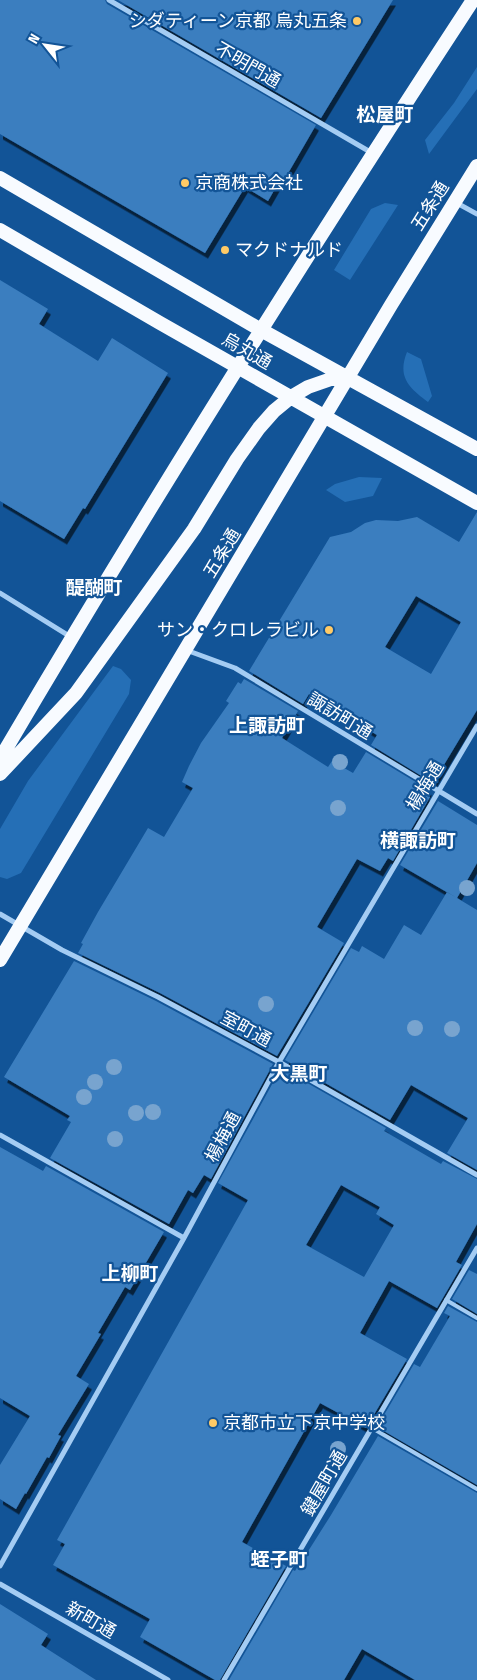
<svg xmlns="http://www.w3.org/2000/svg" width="477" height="1680" font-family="'Fira Sans Condensed','Noto Sans JP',sans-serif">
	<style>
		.green { fill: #256fb6 }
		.building { fill: #3b7ebf; fill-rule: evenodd; filter: url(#shadow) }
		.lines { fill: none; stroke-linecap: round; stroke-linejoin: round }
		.service { stroke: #a4ccf3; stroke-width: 4 }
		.minor { stroke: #a4ccf3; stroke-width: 5 }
		.trunk { stroke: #f8fbff; stroke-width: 14 }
		.tree { fill: #78a4cf }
		.poi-dot { fill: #ffca66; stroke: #125497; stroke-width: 2 }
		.labels { text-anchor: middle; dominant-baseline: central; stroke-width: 4.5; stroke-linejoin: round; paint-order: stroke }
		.poi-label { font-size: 18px; fill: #fff; stroke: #125497; text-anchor: start }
		.street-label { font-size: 18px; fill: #fff; stroke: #125497 }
		.neighbourhood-label { font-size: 19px; font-weight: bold; fill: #fff; stroke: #125497 }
	</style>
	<defs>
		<filter id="shadow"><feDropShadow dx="3" dy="5.5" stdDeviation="0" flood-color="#0009"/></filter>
	</defs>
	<rect width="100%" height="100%" fill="#125497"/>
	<path class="green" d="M477 67V89L429 154 425 140 454 103Z
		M385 203 398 205 350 280 334 270 371 209Z
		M407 352 421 359 432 396 428 402C409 388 397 377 407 352Z
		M359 477 382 478 373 496 345 502 326 490 335 484Z
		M113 666 121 669 131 680 129 694 21 873 7 879 0 877V829L28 781Z"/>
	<path class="building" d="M0 0H105L107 4 316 125 283 182 280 180 268 201 245 187 205 253 0 134Z
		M118 0H393L321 118Z
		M0 280 48 309 39 324 98 361 112 338 168 373 85 509 83 508 64 539 0 501Z
		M477 512V710L433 783 371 745 377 735 309 694 303 704 249 671 330 537 351 532 365 523 376 520 398 521 417 517 459 542ZM416 596 461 622 431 674 385 647Z
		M244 679 298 711 282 738 328 767 332 761 353 773 366 752 429 790 426 795 430 797 393 861 388 858 380 871 357 859 317 927 344 943 277 1056 160 993 78 953 83 944 81 943 98 912 148 828 164 837 193 788 182 782 189 766 201 743 229 703 226 701 238 682 241 684Z
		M438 801 477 825V863L457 898 400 865Z
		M447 892 477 910V1170L447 1153 468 1118 411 1085 390 1120 285 1060 351 948 359 952 362 946 384 959 404 925 421 935Z
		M74 961 156 1001 273 1064 211 1179 204 1175 193 1193 188 1190 169 1224 50 1158 71 1122 67 1120 70 1116 4 1077Z
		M281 1068 386 1128 384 1131 441 1164 443 1161 477 1179V1224L457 1260 456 1262 462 1265 437 1308 389 1281 360 1333 407 1359 366 1428 320 1403 242 1542 286 1566 220 1680H215L140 1637 150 1619 53 1565 65 1544 57 1540 248 1200 218 1183ZM341 1185 380 1207 376 1214 394 1225 364 1277 306 1245Z
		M0 1147 43 1171 46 1166 164 1232 130 1290 125 1287 98 1333 101 1334 76 1376 89 1384 58 1435 61 1436 49 1458 47 1457 26 1494 25 1493 16 1509 0 1499V1465L30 1416 0 1398Z
		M469 1270 477 1274V1314L452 1299Z
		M448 1306 477 1322V1485L377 1427 414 1364 420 1367 450 1316 444 1313Z
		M378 1436 477 1493V1680H415L362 1649 344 1680H229L293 1570 295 1571 306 1552 307 1553 331 1515Z
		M0 1604 48 1634 41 1645 96 1680H0Z"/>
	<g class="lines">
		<path class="service" d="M446 1300 477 1318
			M372 1428 477 1489"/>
		<path class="minor" d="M109 0 372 153
			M455 202 477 214
			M0 593 71 637
			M186 650 235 668 477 814
			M0 914 62 950 158 997 279 1062 477 1175
			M0 1135 184 1238
			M0 1566 184 1238 279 1062 477 726
			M0 1584 168 1680
			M224 1680 477 1248"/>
		<path class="trunk" d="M0 178 261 330 477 449
			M0 230 160 323 477 503
			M0 759C151 502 310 249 473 0
			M0 774 76 693 194 529 237 459 259 428 274 411 291 397 308 387 331 379 348 378
			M0 960 391 305 477 166"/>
	</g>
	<g class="tree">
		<circle cx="340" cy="762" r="8"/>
		<circle cx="338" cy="808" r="8"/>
		<circle cx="467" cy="888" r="8"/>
		<circle cx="266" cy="1004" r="8"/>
		<circle cx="415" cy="1028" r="8"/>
		<circle cx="452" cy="1029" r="8"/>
		<circle cx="114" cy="1067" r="8"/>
		<circle cx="95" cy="1082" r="8"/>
		<circle cx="84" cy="1097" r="8"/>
		<circle cx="153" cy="1112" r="8"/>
		<circle cx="136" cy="1113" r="8"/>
		<circle cx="115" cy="1139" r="8"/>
		<circle cx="338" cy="1449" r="8"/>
	</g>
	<g class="poi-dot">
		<circle cx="357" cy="21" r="5"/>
		<circle cx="185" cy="183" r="5"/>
		<circle cx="225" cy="250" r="5"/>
		<circle cx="329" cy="630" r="5"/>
		<circle cx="213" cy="1423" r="5"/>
	</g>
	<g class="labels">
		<g class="poi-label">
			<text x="347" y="21" text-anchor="end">シダティーン京都 烏丸五条</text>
			<text x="195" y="183">京商株式会社</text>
			<text x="235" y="250">マクドナルド</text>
			<text x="319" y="630" text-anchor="end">サン・クロレラビル</text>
			<text x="223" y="1423">京都市立下京中学校</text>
		</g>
		<g class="street-label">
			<text transform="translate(248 65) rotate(30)">不明門通</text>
			<text transform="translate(430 206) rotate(-58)">五条通</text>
			<text transform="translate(247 351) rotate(30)">烏丸通</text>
			<text transform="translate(222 553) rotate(-59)">五条通</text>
			<text transform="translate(340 716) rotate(31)">諏訪町通</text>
			<text transform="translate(425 786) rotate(-59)">楊梅通</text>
			<text transform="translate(246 1029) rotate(28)">室町通</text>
			<text transform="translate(223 1137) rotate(-62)">楊梅通</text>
			<text transform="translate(324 1483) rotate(-60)">鍵屋町通</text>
			<text transform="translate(91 1620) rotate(30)">新町通</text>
		</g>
		<g class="neighbourhood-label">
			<text x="385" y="114">松屋町</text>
			<text x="94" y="587">醍醐町</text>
			<text x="267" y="725">上諏訪町</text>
			<text x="418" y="840">横諏訪町</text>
			<text x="299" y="1073">大黒町</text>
			<text x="130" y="1273">上柳町</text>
			<text x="279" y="1559">蛭子町</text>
		</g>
	</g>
	<g transform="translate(45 45) rotate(300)" stroke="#125497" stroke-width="4" paint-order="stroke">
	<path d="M0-4L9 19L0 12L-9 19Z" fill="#ffffff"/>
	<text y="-8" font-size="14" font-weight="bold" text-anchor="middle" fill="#ffffff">N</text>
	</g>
</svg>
